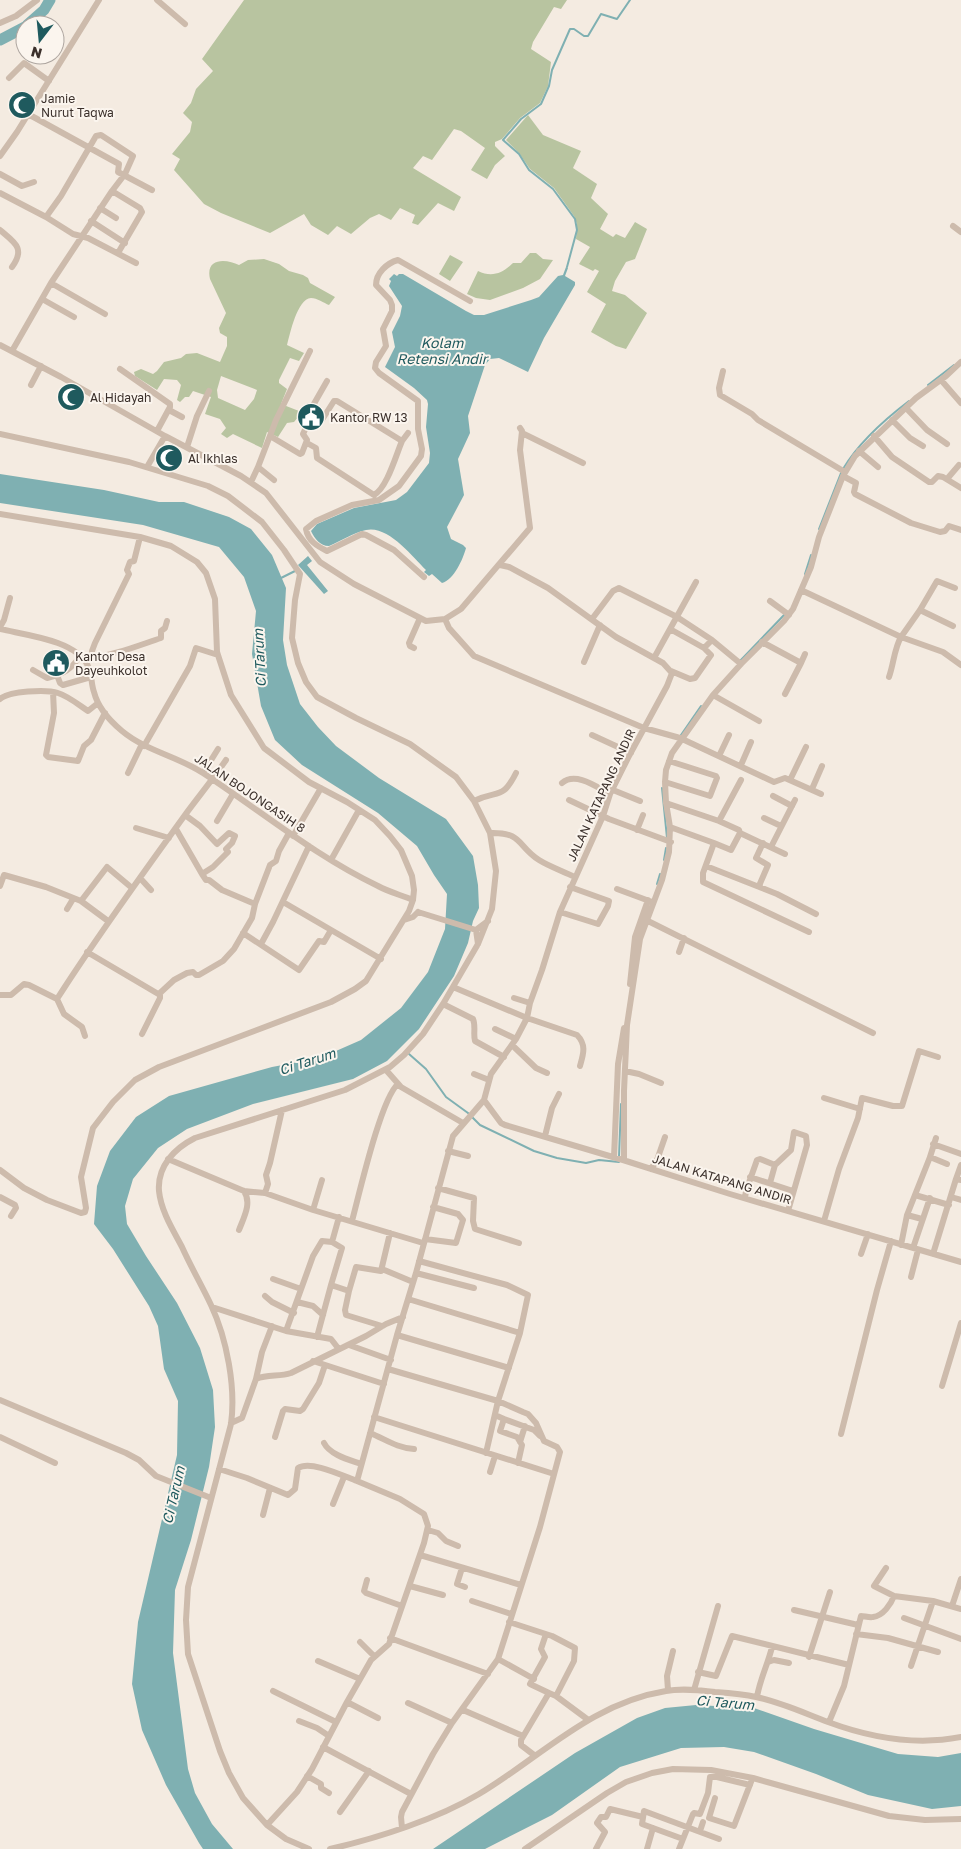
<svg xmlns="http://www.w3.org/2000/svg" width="961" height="1849" font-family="'Golos Text',sans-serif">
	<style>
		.green { fill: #b8c4a0; fill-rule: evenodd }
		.water { fill: #7fb0b2 }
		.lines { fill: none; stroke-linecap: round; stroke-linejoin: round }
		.stream { stroke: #7fb0b2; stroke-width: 2 }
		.river { stroke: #7fb0b2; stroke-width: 11 }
		.minor { stroke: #cdbbac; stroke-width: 6 }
		.labels { text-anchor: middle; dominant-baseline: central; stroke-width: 4; stroke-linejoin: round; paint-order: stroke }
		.poi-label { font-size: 12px; fill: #3b302b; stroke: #fbf5ee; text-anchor: start }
		.street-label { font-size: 12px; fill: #3b302b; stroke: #fbf5ee }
		.water-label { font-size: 14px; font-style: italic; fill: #1f5a5e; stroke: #fbf5ee }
	</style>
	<rect width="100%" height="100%" fill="#f4ebe1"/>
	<path class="green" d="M244 0H567L561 9 554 7 533 42 531 49 551 62 548 86 540 103 520 118 502 139 495 142V146L505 156 495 165 487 179 471 170 485 148 461 131 454 129 432 160 423 156 413 168 461 197 454 211 438 203 418 225 412 223 415 215 400 208 391 220 379 214 370 218 351 234 337 226 328 235 311 225 304 214 270 233 221 213 204 204 174 170 180 159 172 154 190 132 192 122 183 113 191 103 196 89 213 71 202 59Z
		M528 115 543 135 581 151 573 168 597 184 591 198 608 214 600 229 613 237 616 234 625 238 635 222 647 229 635 259 626 262 615 281 612 291 625 295 647 313 626 349 616 346 591 332 606 304 587 292 599 271 595 269 593 271 579 264 590 247 576 239 577 224 574 216 554 188 530 169 519 153 506 140Z
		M530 253H536L543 259 553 260 540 279 523 288 490 300 476 298 467 294 478 271C492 278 503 273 513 263H521Z
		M450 255 463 262 450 281 439 274Z
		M264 259 279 264 289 271 303 275 308 278 310 283 335 297 329 305C324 303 317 298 311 298 297 299 290 334 287 345L304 353 299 361 290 358 279 380V383L287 389 281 404 299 411V416L294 422 287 423 278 437 267 432 262 448 233 434 227 438 221 434 226 428 220 419 205 414 211 397 193 391 189 397H185L180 402 177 400 181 385 177 380 164 379 157 390 135 376 134 372 141 369 153 374 157 371 164 362 181 358 186 354 197 353 220 362 227 346V337L220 333 219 328 226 313 210 279C205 257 227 259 239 265L248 260ZM221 376 257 390 254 399 245 410 218 398 217 390Z"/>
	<path class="water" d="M566 267 568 268 565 276 575 282V285L544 338 528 372 499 358 490 359 485 365 468 416 470 433 458 459 464 495 447 527 451 539 463 545 466 548C463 559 454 580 442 583L432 574 429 576 424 572 426 570C412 556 388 525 366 530 353 533 341 541 329 546 320 546 315 539 311 531L317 524 354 508 396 500 407 492 429 463 430 453 426 427 428 404 427 400 414 388 385 367 395 347 392 332 400 316 402 306 389 286 391 281 389 279 394 274 397 276 399 274H403L466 311 474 315H484L531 300 539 297 558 276 563 275Z
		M0 474 104 490 159 502H184L229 517 251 529 272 555 286 588 283 640 287 665 300 704 318 727 336 746 379 778 446 819 473 856 478 885 479 908 473 921 468 943 454 976 419 1029 387 1061 353 1079 253 1104 187 1129 158 1148 133 1179 125 1206 127 1224 146 1256 177 1303 200 1348 213 1390 215 1427 209 1467 191 1540 175 1590 173 1653 188 1769 195 1793 212 1824 233 1849H203L199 1843 166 1785 142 1730 132 1684 138 1622 177 1455 178 1401 164 1369 158 1326 149 1306 113 1249 94 1224 97 1186 110 1151 136 1117 169 1096 272 1067 320 1058 361 1040 401 1008 428 972 445 929 447 894 434 875 417 846 378 813 302 765 275 740 261 706 252 654 256 611 244 577 219 547 143 525 0 503Z
		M308 556 312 561 307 565 328 591 324 594 298 565Z
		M696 1705 754 1708 814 1729 898 1754 938 1757 961 1753V1806L932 1809 868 1795 816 1774 754 1752 724 1747 681 1748 620 1767 552 1815 485 1849H433L575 1753 637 1718 665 1708Z"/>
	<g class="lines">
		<path class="stream" d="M567 267 577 230 575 219 553 189 529 170 519 154 503 140 521 119 541 104 549 86 552 70 570 29H574L584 36H588L601 14 617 19 630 0
			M928 385 954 365
			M843 469C859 442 884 420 909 401
			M819 529 841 473
			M805 574 811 555
			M281 578 295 571
			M740 661 785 614
			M681 735 701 706
			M662 788 667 838
			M664 860 666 848
			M657 884 660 874
			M409 1054 426 1069 446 1097 468 1113 480 1125 534 1151 557 1158 586 1163 599 1160 619 1162
			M619 1157 621 1104"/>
		<path class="river" d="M27 25 44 10 50 0
			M0 40 25 27"/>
		<path class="minor" d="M157 0 185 24
			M0 23 16 16 37 0
			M9 78 24 63 49 81
			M28 114 119 164 118 172 152 190
			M0 156 17 132 99 0
			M0 174 22 186 34 182
			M0 193 46 217 73 234 88 238 136 263
			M100 208 116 218
			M46 217 61 196 96 136 101 135 133 156 125 174 112 191 140 208 142 212 118 253
			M91 221 125 243
			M953 226 961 232
			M0 230C14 242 26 248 12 267
			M51 283 105 314
			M42 299 74 317
			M0 345 61 377 165 436 241 476 266 493 320 562 354 584 426 621 445 619 461 609 530 528 520 450 522 431 520 428
			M12 351 51 283 112 191
			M120 369 170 404V407L157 431
			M723 371 719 388 720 395 752 414 758 420 845 472
			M941 380 961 403
			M31 385 41 366
			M906 408 927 430 947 444
			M169 410 182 417
			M892 420 910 438 923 446
			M320 423 334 401H337L402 441 408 433
			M522 433 583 463
			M0 434 129 462 208 486 228 496 262 522 284 550 300 574 295 600 292 638 298 663 306 682 317 697 356 718 410 744 456 777 474 801 490 833 496 871 492 909 478 944 443 1004 423 1034 404 1055 390 1067 345 1090 195 1138C175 1148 157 1166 159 1191 161 1211 173 1230 182 1247 191 1267 202 1286 211 1305 227 1339 236 1388 231 1424L188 1587 186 1620 188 1654 220 1751 229 1773 243 1798 267 1825 286 1839 309 1849
			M270 436 300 454 302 453 307 440 303 434 309 421 307 416 327 381
			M874 436 892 457 929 482H932L938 476 943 477 961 488
			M307 443 316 448 317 458 374 495C387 488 396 455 402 441
			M187 447 197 416 209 391
			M859 451 878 467
			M147 467 165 436
			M258 467 276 420 310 351
			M843 476 856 483 854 492 855 494 911 523 940 532 945 531 949 526 961 530
			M947 479 959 465
			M251 482 258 467 274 480
			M0 514 140 537 171 546 197 562 206 573 215 599 217 652 231 695 264 748 309 782 347 802 375 820 390 836 401 850 412 876 414 890 413 900 409 911 366 981 355 989 331 1002 159 1067 135 1080 113 1102 93 1128 81 1177 86 1208 85 1212 81 1213 47 1200 24 1188 0 1170
			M500 565 509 567 548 588 616 637 663 663 672 673 667 686 629 756 610 794 603 816 560 912 542 970 530 1003 527 1018 516 1039 491 1074 484 1100 501 1123 505 1125 623 1160 730 1194 961 1262
			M424 577 394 550 366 535 362 534 327 551C317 546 308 541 306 529L316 521 352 505 379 500 399 486 421 456 422 449 418 429V401L379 373 375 368 376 362 386 346 383 329 392 311V305L390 300 376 285C376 273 387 263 398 260L470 301
			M801 590 901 637 920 610 937 581 955 588
			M770 601 789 615
			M920 610 953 626
			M445 619 449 628 474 656 644 728 680 738 774 782 785 778 821 794
			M592 619 613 591 619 588 677 617 712 640 741 664
			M0 627 4 620 10 598
			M0 629C25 635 76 640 88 666 92 674 91 684 94 692 98 708 110 721 122 731 146 751 177 756 203 773 261 811 315 856 378 886 389 892 401 895 413 900
			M670 629 704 648
			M762 642 801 663 785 694
			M414 648 410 646 409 643 420 618
			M90 658C115 655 137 646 161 638V631L165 628 167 621
			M93 658 92 651 95 643 129 574 127 570 130 562 134 561 140 537
			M654 658 696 582
			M584 662 600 625
			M801 663 805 654
			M33 670 47 678C63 674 72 669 80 656
			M671 671 690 679 695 678 711 655 704 648 712 640
			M57 675 60 683 63 685 91 677
			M889 677C894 663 894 649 901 637L943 652 961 665
			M53 692 54 713 46 755 48 757 78 761 84 746 91 740 105 713
			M713 695 759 721
			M0 699C9 691 46 689 58 693 68 696 79 705 88 711L98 703
			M592 735 631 753
			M144 746 190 666 196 648 218 655
			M719 756 729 735
			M741 765 751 742
			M128 773 142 744
			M203 773 218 749
			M790 780 806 747
			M665 782 710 796 717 778 716 776 669 761
			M562 783C576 771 598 788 610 794
			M812 789 822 766
			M613 790 640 801
			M773 796 792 806
			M569 800 609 819 671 842
			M474 801C498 789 502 801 516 773
			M666 803 719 821 739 830 740 833 731 850 714 843
			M185 815 200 826 217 844 229 833 235 836 232 843 226 849 228 852 213 867 202 874 206 880H209L222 890 255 904
			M764 818 781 826
			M217 821 233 794
			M719 821 741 780
			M670 827 714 843 703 873V882L809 932
			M136 828 169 838
			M176 829 202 874
			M637 830 643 815
			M490 833C523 832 517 846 539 860 550 867 563 871 575 877
			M740 833 785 854
			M293 836 321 788
			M771 847 795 800
			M331 860 359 810
			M706 866 777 894 816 914
			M140 878 151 890
			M0 886 4 875 46 887 81 901 107 867 132 888
			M759 886 768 865 756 858 763 843
			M617 889 652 902
			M81 901 108 921
			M283 902 381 959
			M67 909 73 899
			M418 912 476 930
			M560 912 598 924 608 906 609 901 570 887
			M404 920 413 917 418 912
			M646 920 873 1033
			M243 933 299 970 319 941 324 942 331 930
			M261 944 273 922 309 846
			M478 944 476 930 488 921
			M87 952 160 995
			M679 952 684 938
			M630 984 635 937 648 900
			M453 987 527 1018 577 1035C587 1045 583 1055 580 1066
			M0 995H11L24 984 29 985 57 999 64 1014 82 1027 85 1036
			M514 998 530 1003
			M57 999C97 936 141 876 185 815 199 796 213 779 226 760
			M443 1004 473 1019C476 1026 473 1034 475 1041L504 1057
			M495 1029 516 1039
			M142 1034 160 998V993L174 980 187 973 193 972 196 975H199L223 961 234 949 252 918 255 904 270 865 276 861 279 851 289 833
			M512 1045 536 1068 547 1073
			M386 1070 401 1087 463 1123
			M625 1071 639 1074 661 1083
			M474 1074 489 1080
			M824 1098 860 1109
			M545 1136 552 1108 559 1094
			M933 1144 961 1154
			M448 1151 468 1156
			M614 1157 618 1064 624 1028
			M930 1157 936 1138
			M168 1159 244 1191 265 1193 313 1210 423 1243
			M624 1160V1091L627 1025 640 939 662 880 669 852 670 827 666 803 665 782 666 770 672 753 713 695 741 664 784 621 793 609 811 567 819 537 843 476 855 456 916 398 946 376 961 362
			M961 1165 956 1179 961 1180
			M651 1169 657 1160 665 1137
			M750 1177 793 1191
			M770 1183 775 1165 791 1150 794 1132 806 1136 807 1145 788 1211
			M438 1188 474 1198 473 1221 475 1229 519 1243
			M265 1193 268 1184 266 1175 270 1163 282 1110
			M915 1195 949 1205
			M0 1197 15 1205 16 1208 11 1216
			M951 1197 961 1200
			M745 1198 746 1191 757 1160 760 1159 775 1165
			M313 1210 322 1180
			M907 1215 922 1219
			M352 1221C359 1195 381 1098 398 1084
			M824 1221 839 1169 858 1118 862 1098 893 1106H902L919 1051 938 1057
			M239 1230C244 1217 252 1203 244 1191
			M425 1239 456 1243 463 1220 458 1214 433 1207
			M332 1242 339 1217
			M901 1245 907 1215 930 1157 947 1164
			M913 1248 930 1198
			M861 1254 868 1234
			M933 1254 956 1179
			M419 1261 507 1285 528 1295 520 1333 498 1401 486 1453
			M382 1269 413 1282
			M416 1273 474 1288
			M911 1277 918 1250
			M273 1279 301 1289
			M349 1291 356 1267 381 1271 390 1233
			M265 1296 272 1302 294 1313
			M408 1299 520 1333
			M297 1302 313 1306 323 1315
			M212 1307 286 1331 331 1339 338 1348
			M286 1331 313 1256 322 1241 332 1242 342 1248 331 1285
			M397 1335 509 1368
			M317 1337 331 1285 349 1291 345 1310 346 1315 382 1326
			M349 1345 391 1360
			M313 1361 384 1384
			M388 1369 498 1401 523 1412 528 1414 536 1423 544 1441 557 1447 560 1452 540 1527 498 1659 452 1723 433 1754 402 1812 401 1817 402 1828
			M256 1379C268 1374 279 1377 291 1373L366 1336 386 1324 403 1317
			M942 1386 961 1323
			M0 1400 126 1453 139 1460 156 1476 211 1498
			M495 1415 504 1419 500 1431 517 1437 522 1445 518 1463
			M374 1417 554 1474
			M504 1419 534 1430 540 1436
			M231 1423 242 1418 256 1379 262 1352 272 1326
			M370 1433C385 1439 397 1448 414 1449
			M841 1434 877 1290 891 1241
			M0 1437 55 1463
			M275 1437 283 1411 285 1409 300 1411 303 1409 319 1383 325 1365
			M520 1442 525 1426
			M324 1443C330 1455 350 1460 361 1464
			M219 1469 247 1478 288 1495 295 1489 298 1468C311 1460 343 1476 357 1481
			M490 1472 495 1456
			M333 1504 344 1477
			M263 1515 270 1488
			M428 1530 438 1533 446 1541 458 1546
			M420 1555 521 1585
			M462 1568 457 1584 465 1587
			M886 1568 874 1586 894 1596 933 1601 961 1609
			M367 1580 364 1591 366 1593 402 1606
			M410 1586 443 1595
			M472 1601 511 1614
			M952 1606 961 1579
			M794 1610 858 1625
			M904 1618 961 1639
			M509 1622 552 1636 575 1648 574 1661 556 1696
			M546 1634 541 1649 545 1657 530 1684 549 1693
			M856 1634 888 1638 938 1652
			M390 1638 488 1674
			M360 1642 374 1656
			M809 1657 830 1592
			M498 1659 534 1679
			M318 1661 360 1679
			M768 1662 774 1660 789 1663
			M911 1666 933 1601
			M698 1672 716 1676 732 1636 849 1665
			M668 1690 667 1676 673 1651
			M694 1690 718 1606
			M273 1691 336 1722
			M757 1697C760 1679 768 1664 772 1647
			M347 1702 378 1718
			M408 1703 452 1723
			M463 1710 523 1736
			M299 1721 317 1728 329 1736
			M829 1722 844 1686 861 1616C864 1616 870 1618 873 1617 883 1616 891 1604 894 1596
			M323 1747 411 1794
			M534 1755 521 1745V1740L549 1693 556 1696 587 1719
			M307 1776 321 1784V1788L329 1793
			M715 1798 709 1818 734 1826 751 1782
			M340 1812 369 1771
			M267 1825 297 1792 312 1769 347 1702 371 1660 389 1644 424 1543 428 1526 424 1514 400 1499 357 1481 397 1335 416 1273 453 1136 484 1100
			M700 1831 703 1822
			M683 1839 642 1824 644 1811 719 1839
			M330 1849C378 1838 437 1819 479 1794 541 1757 591 1703 666 1691 682 1688 699 1690 715 1692 729 1693 743 1694 756 1697 781 1702 804 1713 828 1722 871 1738 915 1746 961 1737
			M525 1849 607 1793 626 1782 652 1773 673 1769 711 1770 753 1778 889 1816 925 1820 961 1819
			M596 1849 605 1832 597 1823 601 1817H606L610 1809 643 1817
			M647 1849 653 1828
			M679 1849 693 1814 694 1813 700 1814 708 1793 710 1777H717L750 1785"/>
	</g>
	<defs>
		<g id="mosque-disc" transform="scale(1.4375)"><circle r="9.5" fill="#1f5a5e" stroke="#fbf5ee"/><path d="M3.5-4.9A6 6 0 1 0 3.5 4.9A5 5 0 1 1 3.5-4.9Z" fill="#fff"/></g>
		<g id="civic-disc" transform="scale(1.4375)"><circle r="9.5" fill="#1f5a5e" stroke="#fbf5ee"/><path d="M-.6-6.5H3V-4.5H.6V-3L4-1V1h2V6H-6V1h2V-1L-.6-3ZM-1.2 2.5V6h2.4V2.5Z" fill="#fff"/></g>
	</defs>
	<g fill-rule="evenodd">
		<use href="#mosque-disc" x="22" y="105"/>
		<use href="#mosque-disc" x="71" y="397"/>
		<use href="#civic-disc" x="311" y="417"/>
		<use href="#mosque-disc" x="169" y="458"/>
		<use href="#civic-disc" x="56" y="663"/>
	</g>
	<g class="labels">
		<g class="poi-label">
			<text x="41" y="98">Jamie<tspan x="41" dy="14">Nurut Taqwa</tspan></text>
			<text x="90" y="397">Al Hidayah</text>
			<text x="330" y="417">Kantor RW 13</text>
			<text x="188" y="458">Al Ikhlas</text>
			<text x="75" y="656">Kantor Desa<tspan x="75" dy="14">Dayeuhkolot</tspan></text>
		</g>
		<g class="street-label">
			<text transform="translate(250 793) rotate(34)">JALAN BOJONGASIH 8</text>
			<text transform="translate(601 795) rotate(-65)">JALAN KATAPANG ANDIR</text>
			<text transform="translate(722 1179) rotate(17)">JALAN KATAPANG ANDIR</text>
		</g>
		<g class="water-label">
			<text x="442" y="342">Kolam<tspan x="442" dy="16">Retensi Andir</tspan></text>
			<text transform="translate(259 658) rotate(-93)">Ci Tarum</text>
			<text transform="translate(307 1061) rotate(-18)">Ci Tarum</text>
			<text transform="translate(173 1495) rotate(-77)">Ci Tarum</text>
			<text transform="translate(725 1702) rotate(5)">Ci Tarum</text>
		</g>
	</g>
	<g transform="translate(40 40) rotate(196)"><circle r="24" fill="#fbf5ee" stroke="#aea6a0"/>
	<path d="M0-4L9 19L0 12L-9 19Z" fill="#1f5a5e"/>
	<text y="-8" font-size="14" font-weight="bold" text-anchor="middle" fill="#3b302b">N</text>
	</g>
</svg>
